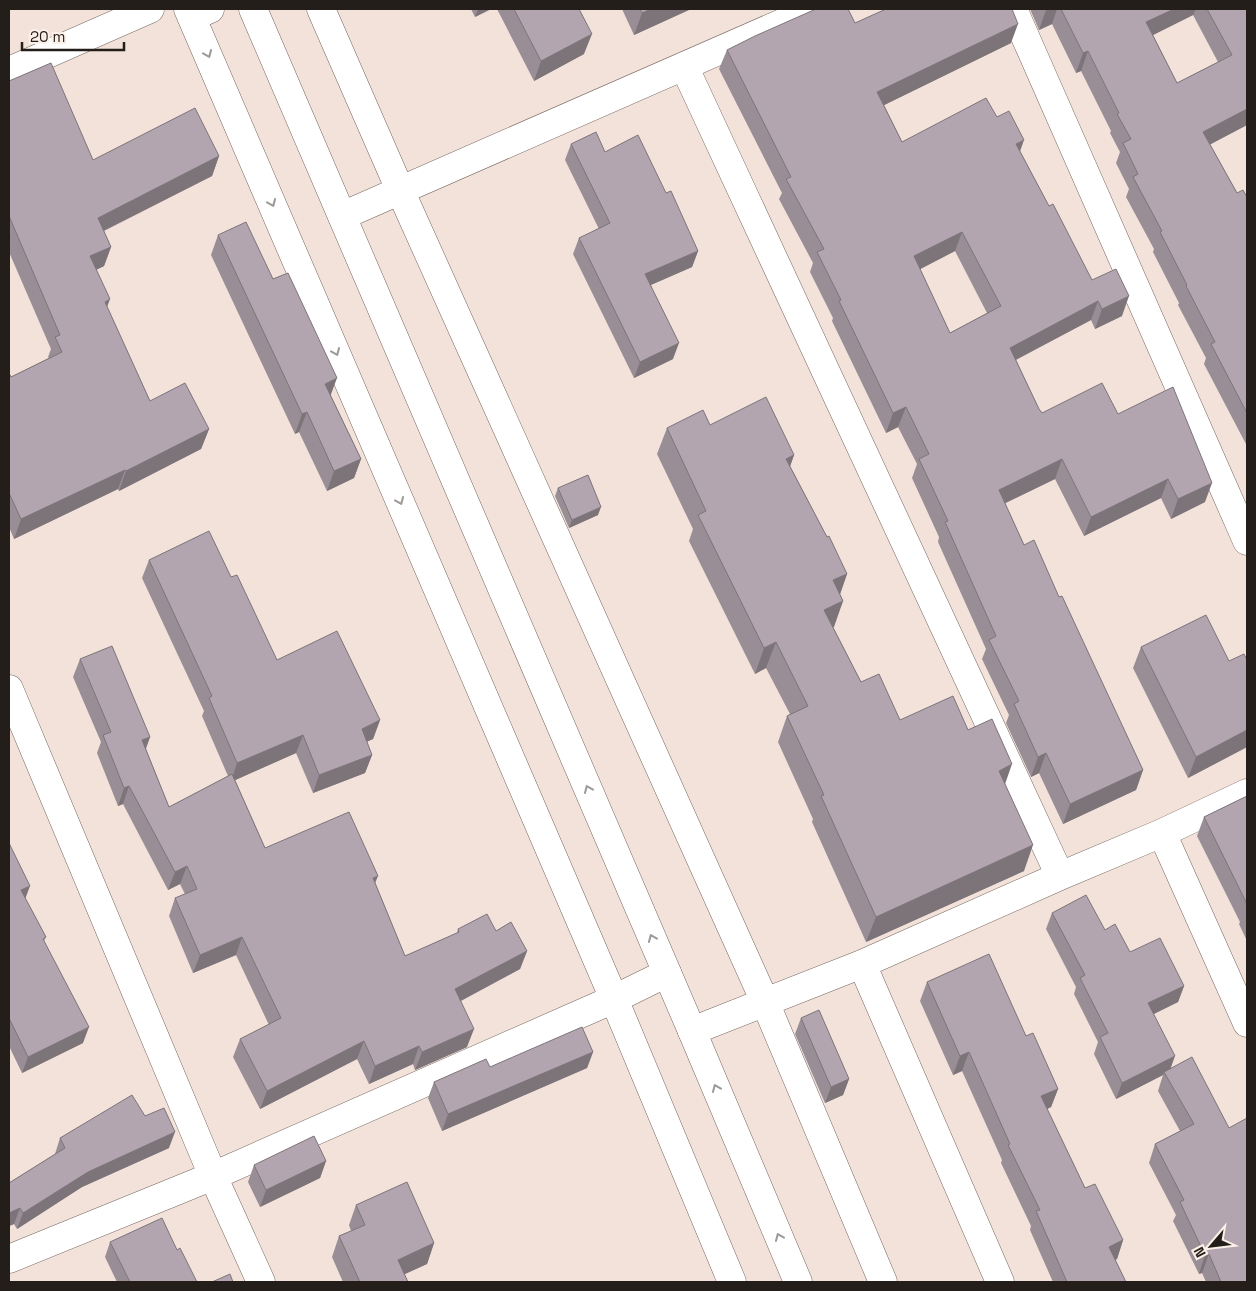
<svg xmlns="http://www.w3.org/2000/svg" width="1256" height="1291" font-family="'Space Grotesk',sans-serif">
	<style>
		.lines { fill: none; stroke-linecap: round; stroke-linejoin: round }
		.minor-casing { stroke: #766760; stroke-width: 29 }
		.secondary-casing { stroke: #766760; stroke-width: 29 }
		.minor { stroke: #fff; stroke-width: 28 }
		.secondary { stroke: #fff; stroke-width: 28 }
		.wall { fill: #998e96; fill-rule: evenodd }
		.shaded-wall { fill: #7d747a }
		.building { fill: #b2a5af; stroke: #7d747a; fill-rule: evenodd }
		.oneway { stroke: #9c9a98 }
	</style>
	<rect width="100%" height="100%" fill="#f2e2da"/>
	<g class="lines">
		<g class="minor-casing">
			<path id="minor" d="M321 9 400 190 765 1002 883 1282
				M1013 9 1247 541
				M192 17 210 9
				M684 66 1060 876
				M9 71 150 9
				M342 216 814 9
				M9 689 213 1176 261 1282
				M1162 833 1247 1023
				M862 964 1000 1282
				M692 1031 862 964 1060 876 1162 833 1247 793
				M9 1259 213 1176 614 999 667 973"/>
		</g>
		<g class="secondary-casing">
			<path id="secondary" d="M188 9 614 999 732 1282
				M253 9 692 1031 798 1282"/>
		</g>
		<use href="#minor" class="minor"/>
		<use href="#secondary" class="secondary"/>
	</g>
	<path class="wall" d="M471 9H491L475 17Z
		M497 9H579L584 54 534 81Z
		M622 9H691L634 35Z
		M1030 9H1247V125L1210 144 1237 193 1247 197V446L1204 364 1206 358 1178 305 1179 303 1153 252 1154 249 1126 197 1129 189 1116 163 1120 152 1110 133 1111 131 1081 71 1076 73 1052 24 1039 30ZM1193 15 1218 62 1177 83 1153 35Z
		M1011 43 884 105 902 142 997 117 1020 151 1049 206 1092 280 1122 316 1095 329 1091 320 1016 360 1039 409 1042 413 1118 414 1205 502 1171 519 1161 498 1084 536 1055 479 1005 503 1024 545 1059 597 1143 770 1136 790 1063 824 1039 773 1031 777 1006 723 1009 715 982 659 986 649 938 542 939 537 912 478 917 464 898 427 886 433 832 321 833 318 810 272 813 263 779 199 782 193 719 69 727 50ZM955 251 987 313 950 333 920 269Z
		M9 81 93 160 219 156 212 176 104 231 111 247 104 266 96 270 107 307 150 401 209 429 201 449 119 491 118 489 14 539 9 527V373L11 377 49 358 48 357 51 349 9 252Z
		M571 144 605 152 666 193 698 251 692 267 651 285 673 359 634 378 573 254 579 238 599 229 565 160Z
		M218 235 273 279 331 396 361 459 354 478 327 491 299 432 295 434 211 255Z
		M710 425 794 455 790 466 827 537 847 574 840 594 843 601 833 627 861 682 900 720 968 730 1005 784 1024 871 866 942 812 822 813 819 778 742 787 716 790 714 766 668 755 674 689 541 693 529 657 454 667 428Z
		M558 488 598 515 569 528 555 496Z
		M149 560 231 577 277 660 380 720 373 739 366 742 372 755 365 773 313 793 296 753 235 780 265 848 375 883 405 956 457 933 458 929 496 931 527 951 520 969 461 1001 467 1047 415 1070 413 1064 369 1084 357 1059 260 1109 233 1057 240 1039 269 1025 236 955 193 973 169 916 175 898 185 894 180 884 168 890 123 804 118 806 97 753 101 742 73 677 80 659 150 737 146 749 169 807 228 776 202 716 204 711 142 578Z
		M1141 647 1229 661 1247 660V747L1188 778 1133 668Z
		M1247 796V941L1239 924 1240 922 1197 836 1204 817Z
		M9 835V844L25 898 46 937 44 941 83 1043 22 1073 9 1046Z
		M1052 913 1105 930 1130 952 1184 986 1178 1002 1153 1014 1170 1069 1229 1128 1247 1282H1206L1202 1273 1199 1274 1173 1221 1176 1215 1149 1163 1155 1144 1180 1131 1158 1091 1163 1075 1116 1099 1094 1054 1098 1042 1074 994 1076 987 1046 929Z
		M927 982 1026 1036 1058 1089 1051 1107 1047 1109 1085 1188 1123 1240 1117 1259 1115 1260 1126 1282H1053L1030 1230 1031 1226 1001 1163 1002 1160 962 1071 953 1075 920 1001Z
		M801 1018 849 1079 843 1095 825 1103 795 1034Z
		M593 1052 587 1068 442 1131 428 1098 434 1082 490 1067Z
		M145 1116 169 1148 82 1187 17 1229 14 1224 9 1226V1183L55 1154 60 1138Z
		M326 1161 320 1178 260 1207 248 1182 254 1165Z
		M356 1205 434 1243 427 1264 404 1274 408 1282H343L332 1257 339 1236 351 1231 349 1225Z
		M110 1242 177 1250 197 1282H117L105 1257Z"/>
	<path class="shaded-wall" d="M478 9H491L475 17Z
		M651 9H691L634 35 642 13Z
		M1049 9H1057L1052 24 1039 30 1046 10Z
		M1174 9H1196L1193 15 1139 42 1146 22Z
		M1018 24 1011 43 870 112 877 92Z
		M592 34 584 54 534 81 541 61Z
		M1088 51 1081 71 1076 73 1083 53Z
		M1247 109V125L1196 152 1203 132Z
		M1024 140 1017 160 1016 144Z
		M219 156 212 176 91 237 98 218Z
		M962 232 955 251 907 276 914 256Z
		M111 247 104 266 83 276 90 256Z
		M698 251 692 267 639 290 645 274Z
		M1129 296 1122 316 1095 329 1102 309Z
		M110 299 103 318 105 302Z
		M1098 301 1091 320 1002 367 1010 348Z
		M679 343 673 359 634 378 640 362Z
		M337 378 330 397 325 384Z
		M906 407 898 427 886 433 893 413Z
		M307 412 299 432 295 434 302 414Z
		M209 429 201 449 119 491 126 471Z
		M794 455 785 481 786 459Z
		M361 459 354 478 327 491 334 471Z
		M1062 459 1055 479 991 510 999 490Z
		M125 470 118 489 14 539 21 519Z
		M1168 479 1161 498 1084 536 1091 517Z
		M1212 483 1205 502 1171 519 1178 499Z
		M601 507 598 515 569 528 572 520Z
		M847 574 838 600 833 580Z
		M843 601 834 627 815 636 824 610Z
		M776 642 766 668 755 674 764 648Z
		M380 720 373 739 355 747 362 729Z
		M1247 730V747L1188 778 1196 757Z
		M303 735 296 753 231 782 237 763Z
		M150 737 143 755 142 740Z
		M1046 753 1039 773 1031 777 1038 757Z
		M372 755 365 773 313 793 319 775Z
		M1012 764 1003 790 999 771Z
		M1143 770 1136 790 1063 824 1070 804Z
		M129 786 123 804 118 806 124 788Z
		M1033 845 1024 871 866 942 876 917Z
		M187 866 180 884 168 890 175 872Z
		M378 876 371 893 373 878Z
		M30 886 24 902 21 890Z
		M242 937 236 955 193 973 200 955Z
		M527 951 520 969 449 1007 455 989Z
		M1184 986 1178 1002 1142 1020 1148 1003Z
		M89 1027 83 1043 22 1073 28 1057Z
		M474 1029 467 1047 415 1070 422 1052Z
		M364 1041 357 1059 260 1109 267 1091Z
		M419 1046 413 1064 369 1084 375 1066Z
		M593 1052 587 1068 442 1131 448 1114Z
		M969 1052 962 1071 953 1075 960 1056Z
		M1175 1056 1169 1073 1164 1072 1163 1075 1116 1099 1122 1083Z
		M849 1079 843 1095 825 1103 831 1087Z
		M1058 1089 1051 1107 1034 1115 1041 1096Z
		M175 1132 169 1148 82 1187 17 1229 23 1213 88 1172Z
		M326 1161 320 1178 260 1207 266 1190Z
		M20 1208 14 1224 9 1226V1213Z
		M1123 1240 1117 1259 1102 1266 1109 1247Z
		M434 1243 427 1264 390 1281 398 1260Z
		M1209 1254 1202 1273 1199 1274 1205 1255Z"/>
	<path class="building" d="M514 9H579L592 34 541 61Z
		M640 9H651L642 13Z
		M816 9H848L855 23 886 9H1012L1018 24 877 92 902 142 986 98 997 117 1009 111 1024 140 1016 144 1049 206 1053 204 1092 280 1116 269 1129 296 1102 309 1098 301 1010 348 1039 409 1042 413 1102 383 1118 414 1173 387 1212 483 1178 499 1168 479 1091 517 1062 459 999 490 1024 545 1034 540 1059 597 1062 596 1143 770 1070 804 1046 753 1038 757 1014 704 1019 701 989 640 996 636 945 522 948 521 919 459 929 454 906 407 893 413 839 301 841 300 817 252 824 249 786 179 791 177 727 50 755 36ZM962 232 1001 306 950 333 914 256Z
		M1061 9H1174L1146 22 1177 83 1232 55 1207 9H1247V109L1203 132 1237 193 1243 190 1247 197V413L1211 344 1215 342 1186 286 1187 285 1160 232 1162 231 1133 177 1138 174 1123 143 1131 139 1117 114 1119 113 1088 51 1083 53Z
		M51 63 93 160 195 108 219 156 98 218 111 247 90 256 110 299 105 302 150 401 185 383 209 429 126 471 125 470 21 519 9 493V373L11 377 62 352 55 337 60 335 9 216V81Z
		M596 132 605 152 638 135 666 193 671 191 698 251 645 274 679 343 640 362 579 238 610 223 571 144Z
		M246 222 273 279 288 273 337 378 325 384 361 459 334 471 307 412 302 414 218 235Z
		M766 397 794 455 786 459 827 537 829 536 847 574 833 580 843 601 824 610 861 682 879 674 900 720 953 696 968 730 992 719 1012 764 999 771 1033 845 876 917 821 796 824 795 787 716 808 706 776 642 764 648 698 515 706 511 667 428 703 410 710 425Z
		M588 475 601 507 572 520 558 488Z
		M209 531 231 577 237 575 277 660 337 631 380 720 362 729 372 755 319 775 303 735 237 763 209 698 212 696 149 560Z
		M1206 615 1229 661 1244 654 1247 660V730L1196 757 1141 647Z
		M112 646 150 737 142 740 169 807 232 774 265 848 349 812 378 876 373 878 405 956 459 932 458 929 487 914 496 931 511 922 527 951 455 989 474 1029 422 1052 419 1046 375 1066 364 1041 267 1091 240 1039 281 1018 242 937 200 955 175 898 197 889 187 866 175 872 129 786 124 788 103 735 111 732 80 659Z
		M1247 796V904L1204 817Z
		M9 843 30 886 21 890 46 937 43 939 89 1027 28 1057 9 1018Z
		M1086 895 1105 930 1115 924 1130 952 1160 938 1184 986 1148 1003 1175 1056 1122 1083 1100 1037 1108 1033 1080 978 1085 975 1052 913Z
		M989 954 1026 1036 1033 1033 1058 1089 1041 1096 1085 1188 1095 1184 1123 1240 1109 1247 1126 1282H1066H1067L1036 1211 1040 1210 1008 1145 1010 1144 969 1052 960 1056 927 982Z
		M819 1010 849 1079 831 1087 801 1018Z
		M582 1027 593 1052 448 1114 434 1082 486 1059 490 1067Z
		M1192 1057 1229 1128 1247 1118V1282H1221L1209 1254 1205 1255 1180 1202 1184 1200 1155 1144 1194 1124 1164 1072Z
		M132 1095 145 1116 164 1108 175 1132 88 1172 23 1213 20 1208 9 1213V1183L65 1148 60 1138Z
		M314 1136 326 1161 266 1190 254 1165Z
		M407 1182 434 1243 398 1260 408 1282H360L339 1236 365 1225 356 1205Z
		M162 1218 177 1250 180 1248 197 1282H130L110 1242Z
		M230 1274 233 1282H212Z"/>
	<defs><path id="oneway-chevron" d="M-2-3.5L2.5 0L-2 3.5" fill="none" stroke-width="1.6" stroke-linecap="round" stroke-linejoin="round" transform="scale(1.25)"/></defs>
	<g class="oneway">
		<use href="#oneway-chevron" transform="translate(208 54) rotate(67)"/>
		<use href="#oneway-chevron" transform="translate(272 203) rotate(67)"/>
		<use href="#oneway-chevron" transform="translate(336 352) rotate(67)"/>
		<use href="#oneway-chevron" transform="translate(400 501) rotate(67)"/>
		<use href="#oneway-chevron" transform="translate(588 789) rotate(-113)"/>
		<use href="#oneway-chevron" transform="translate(652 938) rotate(-113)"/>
		<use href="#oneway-chevron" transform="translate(716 1088) rotate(-113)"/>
		<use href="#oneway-chevron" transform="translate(779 1237) rotate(-113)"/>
	</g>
	<rect width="1256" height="1291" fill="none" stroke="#241e1b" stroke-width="20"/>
	<g transform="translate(1211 1246) rotate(242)" stroke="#fdf0e9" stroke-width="4" paint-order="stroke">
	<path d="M0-4L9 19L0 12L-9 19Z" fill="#241e1b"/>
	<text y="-8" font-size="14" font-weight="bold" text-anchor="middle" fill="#241e1b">N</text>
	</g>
	<path d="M22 42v8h102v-8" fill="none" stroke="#241e1b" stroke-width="2.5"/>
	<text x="30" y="42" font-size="15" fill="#241e1b" stroke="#fdf0e9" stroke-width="4" paint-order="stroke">20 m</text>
</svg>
